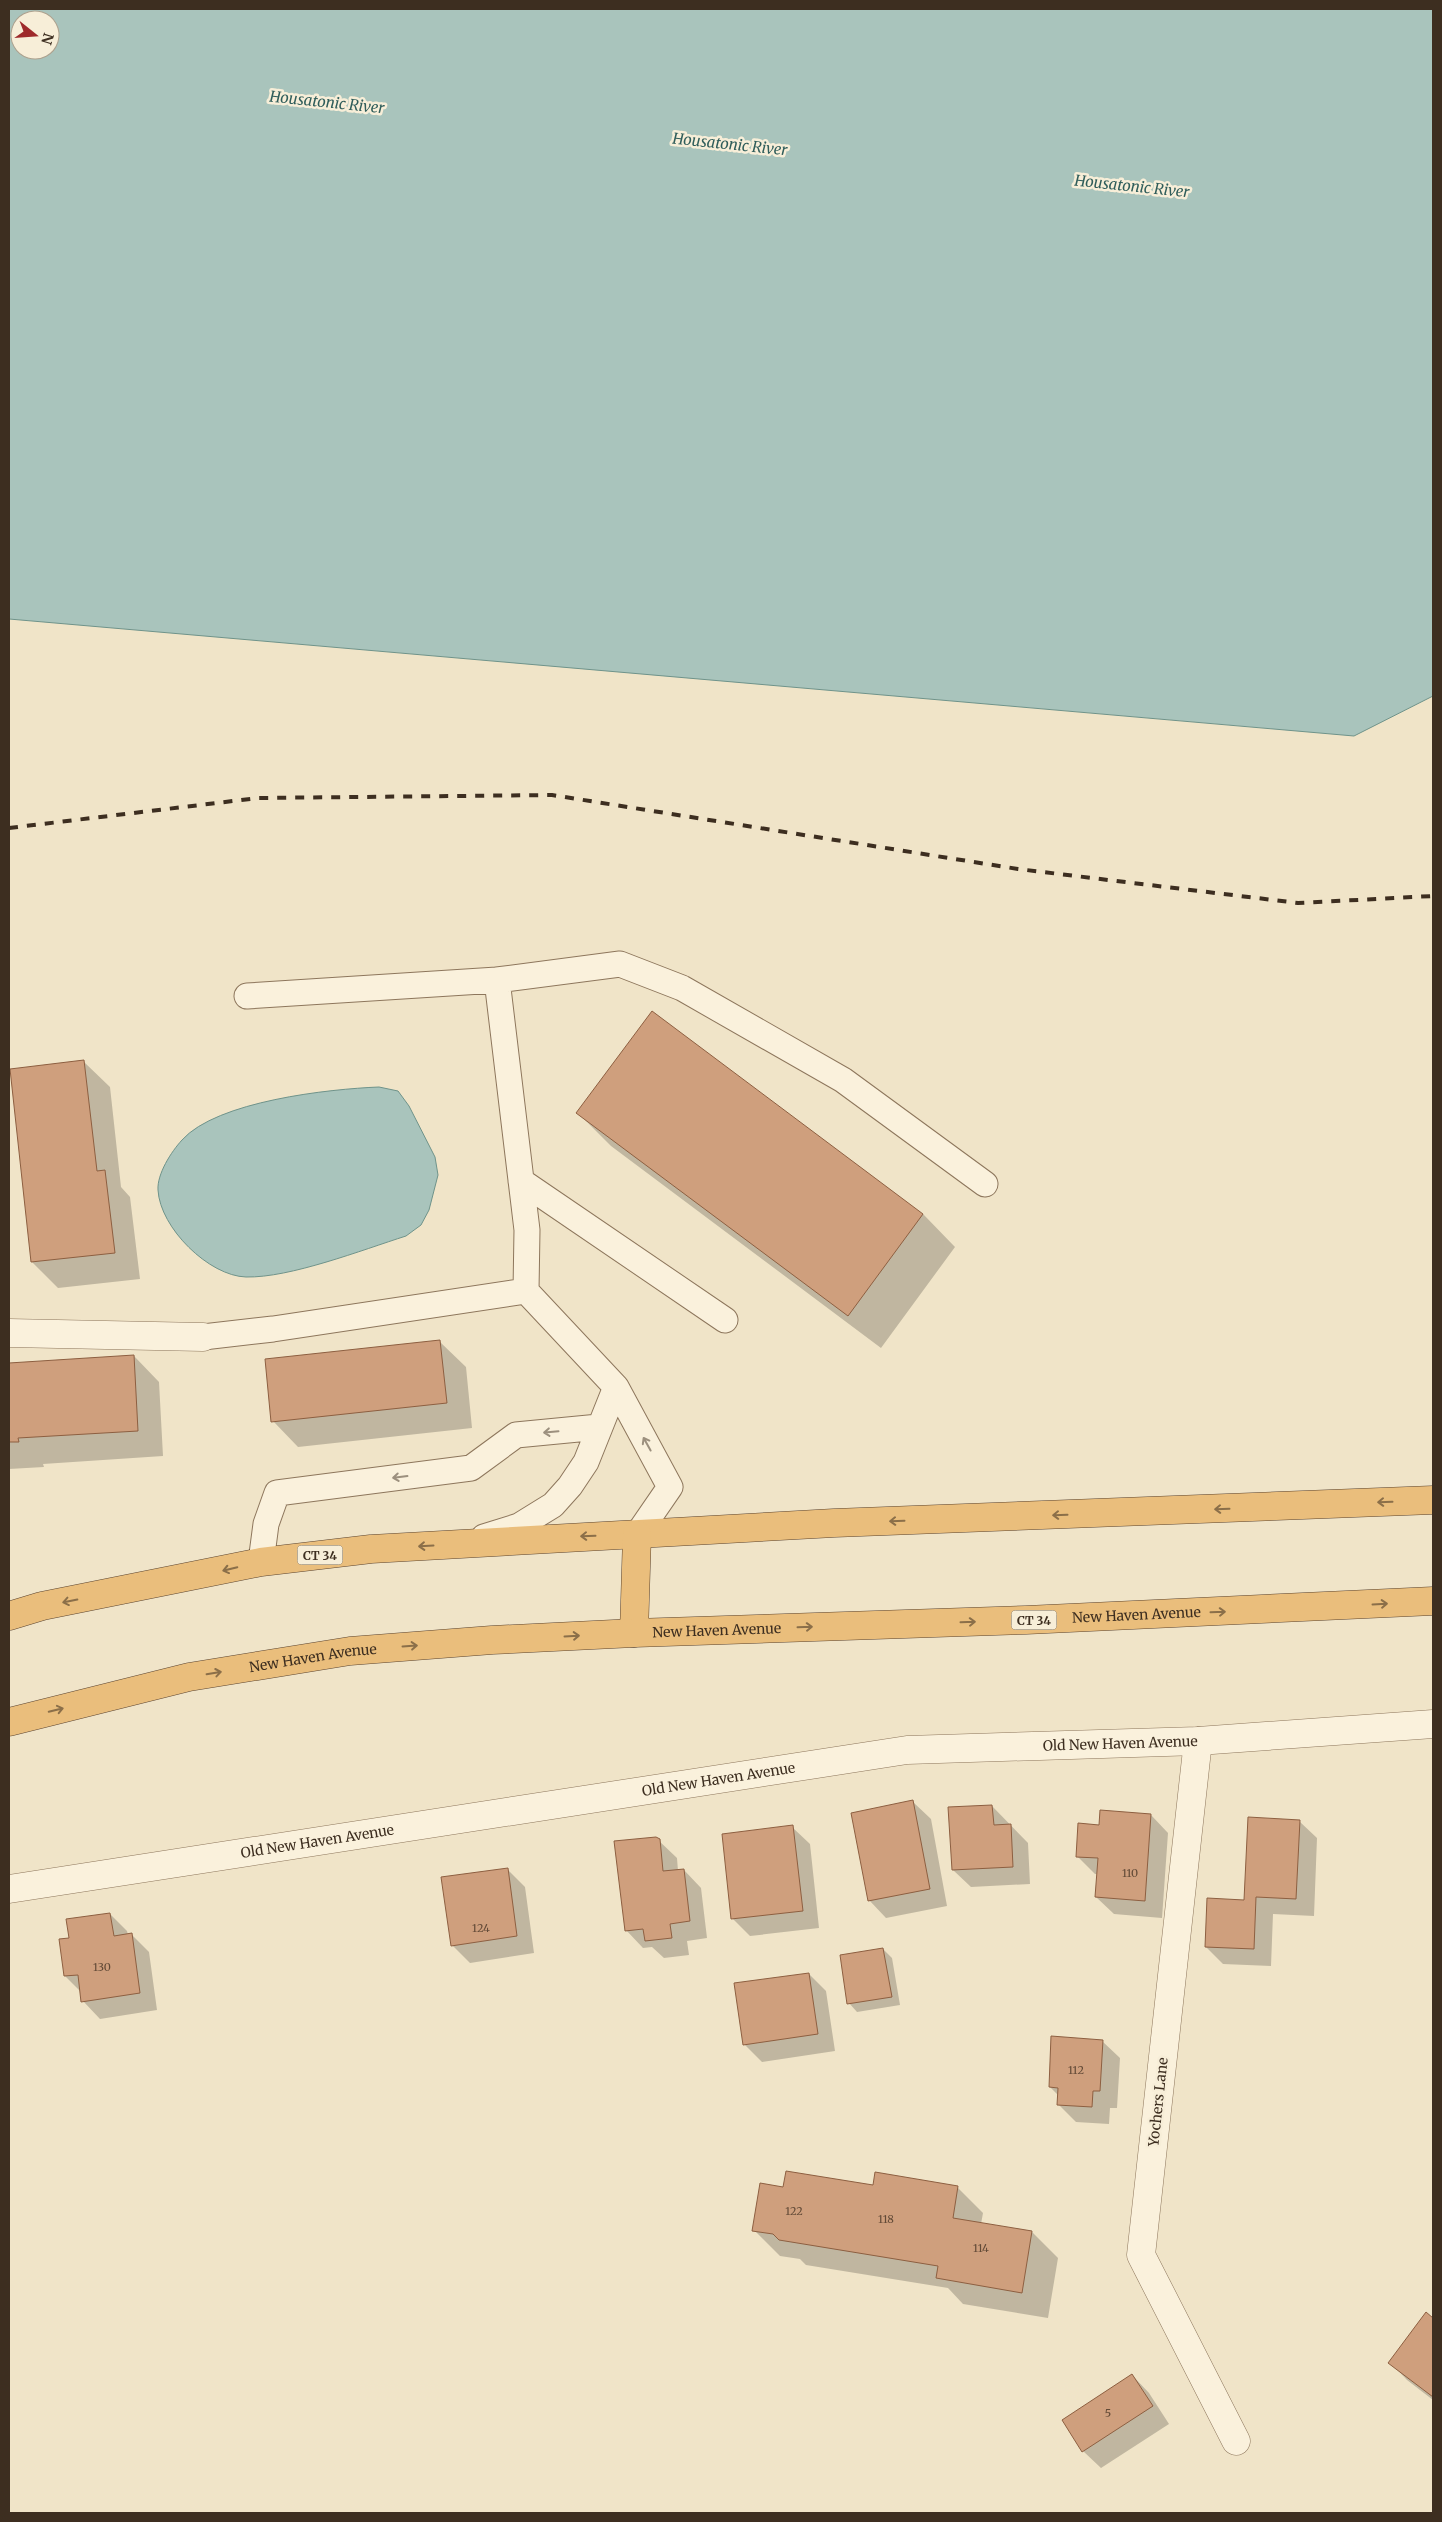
<svg xmlns="http://www.w3.org/2000/svg" width="1442" height="2522" font-family="Merriweather,serif">
	<style>
		.water { fill: #a9c4bc; stroke: #6f938a; fill-rule: evenodd }
		.shadow { fill: #0003 }
		.building { fill: #cf9f7d; stroke: #8d5f41 }
		.lines { fill: none; stroke-linecap: round; stroke-linejoin: round }
		.service-casing { stroke: #8d765c; stroke-width: 27 }
		.minor-casing { stroke: #8d765c; stroke-width: 29 }
		.trunk-casing { stroke: #5b4430; stroke-width: 29 }
		.service { stroke: #faf1dc; stroke-width: 25 }
		.minor { stroke: #faf1dc; stroke-width: 28 }
		.trunk { stroke: #eabe7c; stroke-width: 28 }
		.rail { stroke: #3d2e20; stroke-width: 4; stroke-dasharray: 9 9; stroke-linecap: butt }
		.oneway { stroke: #9c907e }
		.oneway2 { stroke: #8b6f49 }
		.labels { text-anchor: middle; dominant-baseline: central; stroke-width: 5; stroke-linejoin: round; paint-order: stroke }
		.number-label { font-size: 11px; fill: #624a37 }
		.shield { fill: #f7eed8; stroke: #756857; stroke-width: 1 }
		.shield-label { font-size: 12px; font-weight: bold; fill: #3d2e20 }
		.street-label { font-size: 14px; fill: #3d2e20; stroke: #f7eed8 }
		.water-label { font-size: 15px; font-style: italic; fill: #2f5d5a; stroke: #f7eed8 }
	</style>
	<rect width="100%" height="100%" fill="#f0e4c8"/>
	<path class="water" d="M9 9H1433V696L1354 736 9 619ZM20 20H50V50H20Z
		M379 1087 398 1091 409 1106 435 1157 438 1175 429 1210 421 1225 406 1236C362 1250 290 1278 246 1277 209 1276 160 1228 158 1190 157 1174 171 1152 182 1140 217 1101 329 1089 379 1087Z"/>
	<path class="shadow" d="M84 1062 110 1087 121 1187 130 1197 140 1279 58 1288 32 1262 11 1070Z
		M578 1113 923 1214 955 1247 881 1348 611 1146Z
		M440 1342 466 1367 472 1428 298 1447 273 1421Z
		M134 1356 159 1382 163 1456 43 1464 44 1467 9 1469V1364Z
		M913 1802 931 1819 947 1906 886 1918 869 1900Z
		M992 1806 1028 1843 1030 1884 971 1887 953 1870Z
		M1151 1815 1168 1833 1162 1918 1114 1914 1096 1897 1098 1874H1095L1077 1856 1101 1826Z
		M1299 1821 1317 1838 1314 1916 1273 1914 1271 1966 1223 1964 1206 1947 1246 1901Z
		M792 1827 810 1844 819 1928 750 1936 733 1919 723 1835Z
		M656 1838 677 1858 678 1871 684 1870 701 1888 707 1938 687 1941 689 1955 664 1958 652 1947 643 1948 626 1930Z
		M507 1869 525 1887 534 1953 470 1963 452 1945Z
		M110 1914 127 1931 128 1935 131 1934 149 1952 157 2010 100 2019 83 2001 81 1992 65 1976 71 1939Z
		M883 1949 892 1958 900 2005 857 2012 849 2003Z
		M809 1974 826 1991 835 2051 762 2062 744 2044Z
		M1102 2041 1120 2058 1117 2108H1110L1109 2124 1076 2122 1058 2104 1059 2096 1050 2087Z
		M874 2187H957L983 2213 981 2224 1032 2232 1058 2258 1048 2318 963 2304 948 2288 806 2265 800 2259 780 2256 754 2230 784 2189Z
		M1426 2314 1433 2320V2400L1407 2380 1390 2362Z
		M1132 2375 1149 2393 1169 2424 1101 2468 1083 2451Z"/>
	<path class="building" d="M652 1011 923 1214 848 1316 576 1113Z
		M84 1060 97 1171 105 1170 115 1253 31 1262 10 1069Z
		M440 1340 447 1403 271 1422 265 1359Z
		M134 1355 138 1431 18 1438 19 1442H9V1363Z
		M913 1800 930 1889 868 1901 851 1813Z
		M992 1805 994 1825 1011 1824 1013 1867 952 1870 948 1807Z
		M1100 1810 1151 1814 1145 1901 1095 1897 1098 1858 1076 1857 1078 1823 1099 1825Z
		M1248 1817 1300 1820 1296 1899 1256 1897 1254 1949 1205 1947 1207 1898 1244 1900Z
		M793 1825 803 1911 731 1919 722 1834Z
		M656 1837 660 1839 663 1871 684 1869 690 1921 670 1924 672 1938 645 1941 643 1929 625 1931 614 1841Z
		M508 1868 517 1936 451 1946 441 1877Z
		M110 1913 114 1936 132 1933 140 1993 81 2002 78 1975 64 1976 59 1939 69 1938 66 1919Z
		M883 1948 892 1997 847 2004 840 1955Z
		M809 1973 818 2034 743 2045 734 1983Z
		M1051 2036 1103 2040 1100 2091H1093L1092 2107 1057 2105 1058 2088 1049 2087Z
		M786 2171 873 2185 875 2172 958 2186 953 2218 1032 2231 1022 2293 936 2278 938 2266 779 2240 773 2234 752 2231 760 2183 783 2187Z
		M1426 2312 1433 2318V2397L1388 2363Z
		M1132 2374 1153 2406 1082 2452 1062 2420Z"/>
	<g class="lines">
		<g class="service-casing">
			<path id="service" d="M247 996 497 980
				M521 1181 725 1320
				M526 1291 527 1230 497 980 620 964 682 988 843 1080 985 1184
				M203 1337 273 1329 526 1291 616 1387
				M484 1537 519 1526 553 1505 570 1486 586 1462 616 1387 670 1487 637 1535
				M261 1562 266 1524 277 1493 471 1468 516 1435 599 1427"/>
		</g>
		<g class="minor-casing">
			<g id="minor">
				<path d="M9 1333 203 1337"/>
				<path d="M1198 1741 1141 2255 1236 2441"/>
				<path id="s1" d="M9 1889 907 1750 1198 1741 1433 1724"/>
			</g>
		</g>
		<g class="trunk-casing">
			<g id="trunk">
				<path d="M9 1616 42 1606 261 1562 371 1549 834 1523 1433 1500"/>
				<path d="M634 1633 637 1535"/>
				<path id="s2" d="M9 1722 189 1677 350 1651 492 1640 634 1633 1026 1620 1433 1601"/>
			</g>
		</g>
		<use href="#service" class="service"/>
		<use href="#minor" class="minor"/>
		<use href="#trunk" class="trunk"/>
		<path class="rail" d="M9 828 258 798 552 795 1018 869 1298 903 1433 896"/>
	</g>
	<defs><path id="oneway-shaft" d="M-6 0H5M1.5-3L5.5 0L1.5 3" fill="none" stroke-width="1.6" stroke-linecap="round" stroke-linejoin="round" transform="scale(1.25)"/></defs>
	<g class="oneway">
		<use href="#oneway-shaft" transform="translate(551 1432) rotate(175)"/>
		<use href="#oneway-shaft" transform="translate(647 1444) rotate(-119)"/>
		<use href="#oneway-shaft" transform="translate(400 1477) rotate(173)"/>
	</g>
	<g class="oneway2">
		<use href="#oneway-shaft" transform="translate(1385 1502) rotate(178)"/>
		<use href="#oneway-shaft" transform="translate(1222 1509) rotate(178)"/>
		<use href="#oneway-shaft" transform="translate(1060 1515) rotate(178)"/>
		<use href="#oneway-shaft" transform="translate(897 1521) rotate(178)"/>
		<use href="#oneway-shaft" transform="translate(588 1536) rotate(178)"/>
		<use href="#oneway-shaft" transform="translate(426 1546) rotate(177)"/>
		<use href="#oneway-shaft" transform="translate(230 1569) rotate(167)"/>
		<use href="#oneway-shaft" transform="translate(70 1601) rotate(169)"/>
		<use href="#oneway-shaft" transform="translate(1380 1604) rotate(-3)"/>
		<use href="#oneway-shaft" transform="translate(1218 1612) rotate(-2)"/>
		<use href="#oneway-shaft" transform="translate(968 1622) rotate(-2)"/>
		<use href="#oneway-shaft" transform="translate(805 1627) rotate(-2)"/>
		<use href="#oneway-shaft" transform="translate(572 1636) rotate(-3)"/>
		<use href="#oneway-shaft" transform="translate(410 1646) rotate(-4)"/>
		<use href="#oneway-shaft" transform="translate(214 1673) rotate(-9)"/>
		<use href="#oneway-shaft" transform="translate(56 1710) rotate(-14)"/>
	</g>
	<g class="labels">
		<g class="number-label">
			<text x="1130" y="1873">110</text>
			<text x="481" y="1928">124</text>
			<text x="102" y="1967">130</text>
			<text x="1076" y="2070">112</text>
			<text x="794" y="2211">122</text>
			<text x="886" y="2219">118</text>
			<text x="981" y="2248">114</text>
			<text x="1108" y="2413">5</text>
		</g>
		<g class="shield">
			<rect x="297.5" y="1545.5" width="45" height="19" rx="4"/>
			<rect x="1011.5" y="1610.5" width="45" height="19" rx="4"/>
		</g>
		<g class="shield-label">
			<text x="320" y="1555">CT 34</text>
			<text x="1034" y="1620">CT 34</text>
		</g>
		<g class="street-label">
			<text stroke="none"><textPath href="#s2" startOffset="1136">New Haven Avenue</textPath></text>
			<text stroke="none"><textPath href="#s2" startOffset="716">New Haven Avenue</textPath></text>
			<text stroke="none"><textPath href="#s2" startOffset="311">New Haven Avenue</textPath></text>
			<text stroke="none"><textPath href="#s1" startOffset="1122">Old New Haven Avenue</textPath></text>
			<text stroke="none"><textPath href="#s1" startOffset="718">Old New Haven Avenue</textPath></text>
			<text stroke="none"><textPath href="#s1" startOffset="312">Old New Haven Avenue</textPath></text>
			<text transform="translate(1158 2102) rotate(-84)">Yochers Lane</text>
		</g>
		<g class="water-label">
			<text transform="translate(327 102) rotate(6)">Housatonic River</text>
			<text transform="translate(730 144) rotate(6)">Housatonic River</text>
			<text transform="translate(1132 186) rotate(6)">Housatonic River</text>
		</g>
	</g>
	<rect width="1442" height="2522" fill="none" stroke="#3d2e20" stroke-width="20"/>
	<g transform="translate(35 35) rotate(107)"><circle r="24" fill="#f7eed8" stroke="#ada18e"/>
	<path d="M0-4L9 19L0 12L-9 19Z" fill="#9e2a2b"/>
	<text y="-8" font-size="14" font-weight="bold" text-anchor="middle" fill="#3d2e20">N</text>
	</g>
</svg>
